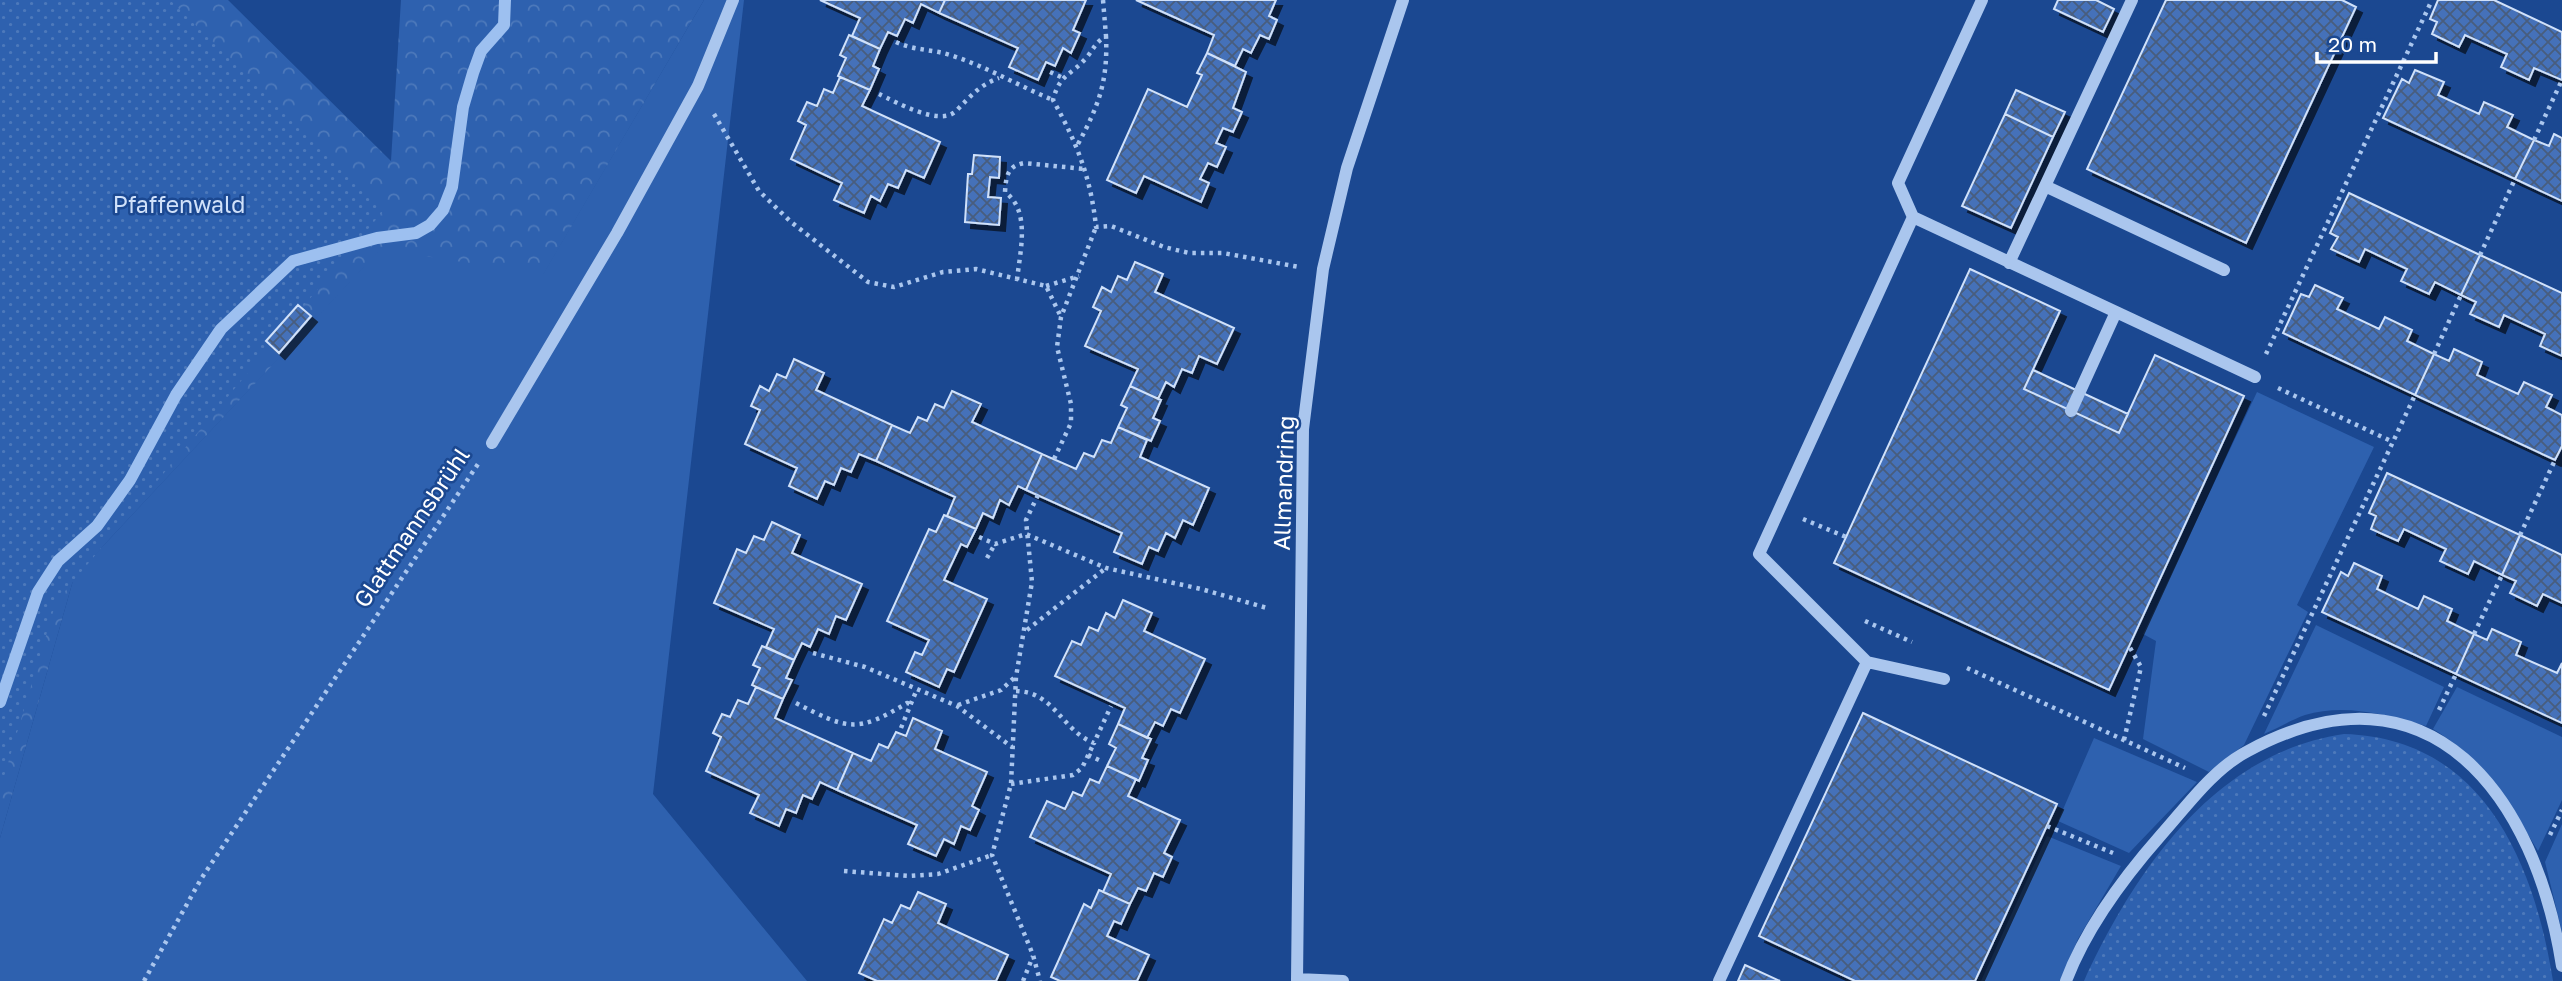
<svg xmlns="http://www.w3.org/2000/svg" width="2562" height="981" font-family="'Golos Text',sans-serif">
	<style>
		.green { fill: #2e61af }
		.forest { fill: url(#forest-crowns) }
		.park { fill: url(#park-dots) }
		.lines { fill: none; stroke-linecap: round; stroke-linejoin: round }
		.stream { stroke: #9dc0f0; stroke-width: 12 }
		.building { fill: url(#building-cross-hatch); stroke: #d0e1fa; stroke-width: 2; filter: url(#shadow) }
		.path { stroke: #aac6ee; stroke-width: 4.5; stroke-dasharray: 3.5 5; stroke-linecap: butt }
		.minor { stroke: #aac6ee; stroke-width: 12 }
		.labels { text-anchor: middle; dominant-baseline: central; stroke-width: 5; stroke-linejoin: round; paint-order: stroke }
		.park-label { font-size: 23px; fill: #d0e1fa; stroke: #1b4891 }
		.street-label { font-size: 23px; fill: #fff; stroke: #1b4891 }
	</style>
	<defs>
		<pattern id="forest-crowns" width="20" height="18" patternUnits="userSpaceOnUse" patternTransform="scale(1.75)"><rect width="20" height="18" fill="#2e61af"/><path d="M2 6a3 3 0 1 1 6 0M12 15a3 3 0 1 1 6 0" fill="none" stroke="#4d79bb"/></pattern>
		<pattern id="park-dots" width="8" height="8" patternUnits="userSpaceOnUse" patternTransform="scale(1.75)"><rect width="8" height="8" fill="#2e61af"/><path d="M2 2h.1M6 6h.1" fill="none" stroke="#4d79bb" stroke-width="1.8" stroke-linecap="round"/></pattern>
		<pattern id="building-cross-hatch" width="8" height="8" patternUnits="userSpaceOnUse" patternTransform="scale(1.75)"><rect width="8" height="8" fill="#4471b9"/><path d="M0 0l8 8M0 8l8-8" fill="none" stroke="#485d7d"/></pattern>
		<filter id="shadow"><feDropShadow dx="6" dy="6" stdDeviation="0" flood-color="#0009"/></filter>
	</defs>
	<rect width="100%" height="100%" fill="#1b4891"/>
	<path class="green" d="M704 0H744L653 794 807 981H0V838L74 577 381 248 543 274Z
		M2257 392 2374 447 2297 605 2308 612 2244 745 2209 772 2143 739 2156 641 2143 634Z
		M2316 625 2444 687 2426 726C2387 715 2345 703 2305 715 2291 720 2278 728 2264 734Z
		M2457 687 2562 737V800L2538 851C2507 800 2485 761 2433 729Z
		M2094 738 2197 782 2129 853 2058 821Z
		M2562 824V932L2545 862Z
		M2047 836 2121 866 2078 939 2060 981H1981Z"/>
	<path class="forest" d="M0 0H228L391 161 401 0H704L543 275 381 249 74 577 0 838Z"/>
	<path class="park" d="M0 0H170L384 210 56 602 0 790Z
		M2344 734C2483 738 2534 862 2553 981H2084C2135 870 2215 753 2344 734Z"/>
	<g class="lines">
		<path class="stream" d="M0 702 38 592 58 561 97 526 130 480 176 395 221 329 293 261 377 238 416 233 430 225 443 210 452 187 463 107 473 73 481 51 504 25 505 0"/>
	</g>
	<path class="building" d="M820 0H945L939 13 921 4 913 23 905 19 897 36 888 32 880 49 852 36 860 18Z
		M945 0H1086L1073 30 1080 33 1071 53 1063 48 1055 66 1046 62 1038 80 1009 67 1018 48 939 13Z
		M1136 0H1276L1269 16 1277 20 1269 39 1260 35 1251 53 1243 49 1235 66 1207 53 1214 35Z
		M2058 0H2096L2114 9 2103 32 2054 9Z
		M2166 0H2342L2356 7 2246 243 2087 169Z
		M2438 0H2494L2562 32V80L2534 68 2529 80 2501 67 2507 54 2465 35 2459 47 2432 34 2437 22 2430 19Z
		M849 35 880 49 873 66 879 69 870 90 838 76 846 58 840 55Z
		M1207 53 1246 72 1233 108 1242 112 1233 132 1223 128 1216 143 1226 147 1217 167 1208 163 1200 179 1209 183 1201 202 1144 176 1136 193 1107 180 1148 89 1187 107 1202 75 1197 73Z
		M2415 70 2444 82 2438 95 2479 114 2484 102 2513 115 2507 127 2534 140 2515 179 2383 118 2402 79 2409 83Z
		M840 77 870 90 862 106 940 142 924 178 906 170 898 188 888 184 880 201 871 196 864 213 834 200 842 183 791 159 806 125 798 121 807 102 817 106 824 89 833 93Z
		M2016 90 2065 112 2053 137 2005 114Z
		M2005 114 2053 137 2011 228 1962 206Z
		M2554 134 2562 138V201L2515 179 2534 140 2549 146Z
		M974 155 1000 157 999 178 990 177 988 197 1001 198 999 225 965 222 968 174H972Z
		M2349 193 2480 255 2461 295 2435 282 2429 294 2401 281 2407 269 2365 249 2359 262 2331 249 2338 237 2330 233Z
		M2480 255 2562 293V356L2540 346 2545 334 2504 315 2499 327 2470 314 2476 302 2461 295Z
		M1135 262 1163 274 1155 292 1234 328 1217 364 1199 356 1192 373 1182 369 1174 387 1166 382 1158 399 1130 386 1138 369 1085 346 1101 311 1093 307 1102 287 1111 292 1118 276 1127 280Z
		M1970 269 2060 311 2024 389 2119 433 2155 355 2244 396 2109 690 1834 563Z
		M2315 285 2343 298 2337 309 2379 329 2385 317 2412 330 2407 341 2434 354 2415 395 2283 333 2301 294 2309 297Z
		M298 305 311 316 279 353 266 341Z
		M2454 349 2482 362 2477 375 2518 394 2524 382 2552 395 2546 407 2562 415V446L2555 460 2415 395 2434 354 2449 361Z
		M794 359 824 373 816 390 892 425 876 461 859 454 851 472 841 468 834 485 825 481 817 499 789 486 797 468 745 444 760 410 751 406 760 386 769 391 777 374 786 378Z
		M2033 370 2128 414 2119 433 2024 389Z
		M1130 386 1161 400 1153 418 1160 421 1151 441 1118 427 1127 408 1121 405Z
		M952 391 981 404 972 422 1042 454 1026 490 1018 486 1009 505 1000 500 993 518 983 513 976 529 947 516 955 497 876 461 892 425 910 433 918 417 927 421 935 404 944 408Z
		M1118 427 1147 440 1140 457 1209 488 1193 525 1183 520 1175 538 1166 533 1158 551 1149 547 1142 564 1114 552 1122 533 1026 490 1042 454 1076 469 1084 453 1094 457 1102 440 1111 443Z
		M2387 473 2520 535 2502 575 2474 561 2468 574 2440 561 2446 549 2404 529 2398 541 2371 529 2376 516 2369 513Z
		M944 515 976 529 967 547 961 544 944 580 987 599 954 672 947 669 939 687 906 672 915 652 922 655 929 640 887 621 929 529 936 532Z
		M772 522 800 535 792 553 862 584 846 620 836 616 829 634 818 629 810 647 802 643 794 660 766 647 774 629 714 603 737 549 746 553 754 536 764 540Z
		M2520 535 2562 555V603L2543 594 2537 606 2510 593 2516 581 2502 575Z
		M2354 563 2382 576 2377 589 2418 609 2424 596 2452 609 2447 621 2474 634 2456 674 2322 612 2341 572 2348 576Z
		M1123 600 1152 613 1144 631 1205 659 1180 713 1171 709 1163 726 1155 722 1147 738 1118 724 1125 708 1055 676 1072 641 1081 645 1089 627 1098 631 1106 613 1115 618Z
		M2492 629 2521 642 2516 655 2557 673 2562 663V723L2456 674 2474 634 2487 640Z
		M762 646 794 660 786 678 792 680 783 699 752 685 760 668 753 665Z
		M756 687 783 699 775 718 853 753 837 790 820 782 812 799 803 795 796 813 786 809 779 826 750 813 759 795 706 771 721 737 713 733 722 714 730 717 738 700 748 704Z
		M1863 713 2057 804 1975 981H1855L1759 936Z
		M913 718 942 731 935 749 987 772 972 806 979 810 970 830 961 826 954 844 944 839 936 856 908 844 917 825 837 790 853 753 871 761 879 744 888 748 896 732 906 736Z
		M1118 724 1151 739 1142 758 1148 760 1139 781 1107 766 1116 748 1109 744Z
		M1107 766 1136 779 1128 796 1180 820 1164 853 1172 857 1163 877 1154 873 1146 891 1138 888 1130 904 1103 892 1111 874 1030 837 1047 801 1065 809 1073 792 1082 796 1090 779 1099 783Z
		M1099 890 1130 904 1121 924 1114 921 1107 936 1149 955 1137 981H1060L1051 977 1084 904 1091 908Z
		M918 892 946 904 938 923 1008 955 996 981H877L859 973 884 919 892 923 901 905 910 909Z
		M1745 965 1780 981H1738Z"/>
	<g class="lines">
		<path class="path" d="M1103 0 1106 36C1096 42 1094 48 1087 57 1071 76 1060 73 1053 100 1077 143 1091 178 1096 227L1111 226 1164 247 1189 253H1223L1299 267
			M896 42C915 51 934 49 953 56 987 67 1019 86 1053 100
			M1050 72 1061 77
			M879 94C896 102 940 127 956 111 970 97 979 85 999 78
			M714 114 759 191 791 222 868 282 894 287 943 272 976 269 1046 286 1061 317
			M2534 140 2562 80
			M1078 144C1099 105 1108 81 1106 36
			M2480 255 2515 179
			M1017 280C1020 251 1031 211 1005 192 1006 177 1007 166 1024 163L1085 169
			M1046 286 1079 276
			M2266 354 2432 0
			M2434 354 2461 295
			M2278 388 2393 442
			M1054 459 1071 423V404L1057 347 1061 317 1096 227
			M1038 495 1026 520 1032 582 1016 677 1011 784 992 855 1033 955 1040 981
			M1803 519 1846 537
			M2520 535 2555 460
			M979 537 995 544 1026 534 1106 568 1201 589 1267 608
			M987 558 995 544
			M1865 621 1912 642
			M1027 630 1106 568
			M2474 634 2502 575
			M813 653 865 667 957 706 1012 747
			M1967 668 2185 768
			M1016 691C1055 692 1061 730 1094 743L1111 706
			M796 703C847 729 856 734 907 703L911 704
			M958 705 1001 690 1015 677
			M2439 710 2456 674
			M2264 716 2415 395
			M901 728 917 689
			M2124 740 2141 667 2129 646
			M1088 755 1101 761
			M1011 784 1073 775 1082 768 1094 743
			M2047 826 2113 853
			M2550 835 2562 810
			M844 871 909 876 938 874 992 855
			M144 981 201 879 478 464
			M1023 981 1033 956"/>
		<path class="minor" d="M2045 186 2132 0
			M1913 217 2255 377
			M2009 263 2045 186 2224 270
			M2071 411 2116 312
			M492 443 617 233 698 86 733 0
			M1867 662 1944 679
			M1297 979 1343 981
			M1297 981 1303 429 1323 269 1347 168 1403 0
			M1719 981 1867 662 1759 554 1913 217 1898 183 1982 0
			M2066 981C2086 928 2124 877 2161 835 2187 806 2213 769 2248 751 2431 652 2536 798 2562 966"/>
	</g>
	<g class="labels">
		<g class="park-label">
			<text x="179" y="204">Pfaffenwald</text>
		</g>
		<g class="street-label">
			<text transform="translate(1283 483) rotate(-88)">Allmandring</text>
			<text transform="translate(411 527) rotate(-56)">Glattmannsbrühl</text>
		</g>
	</g>
	<path d="M2317 52v10h119v-10" fill="none" stroke="#ffffff" stroke-width="3.5"/>
	<text x="2328" y="52" font-size="21" fill="#ffffff" stroke="#1b4891" stroke-width="5" paint-order="stroke">20 m</text>
</svg>
